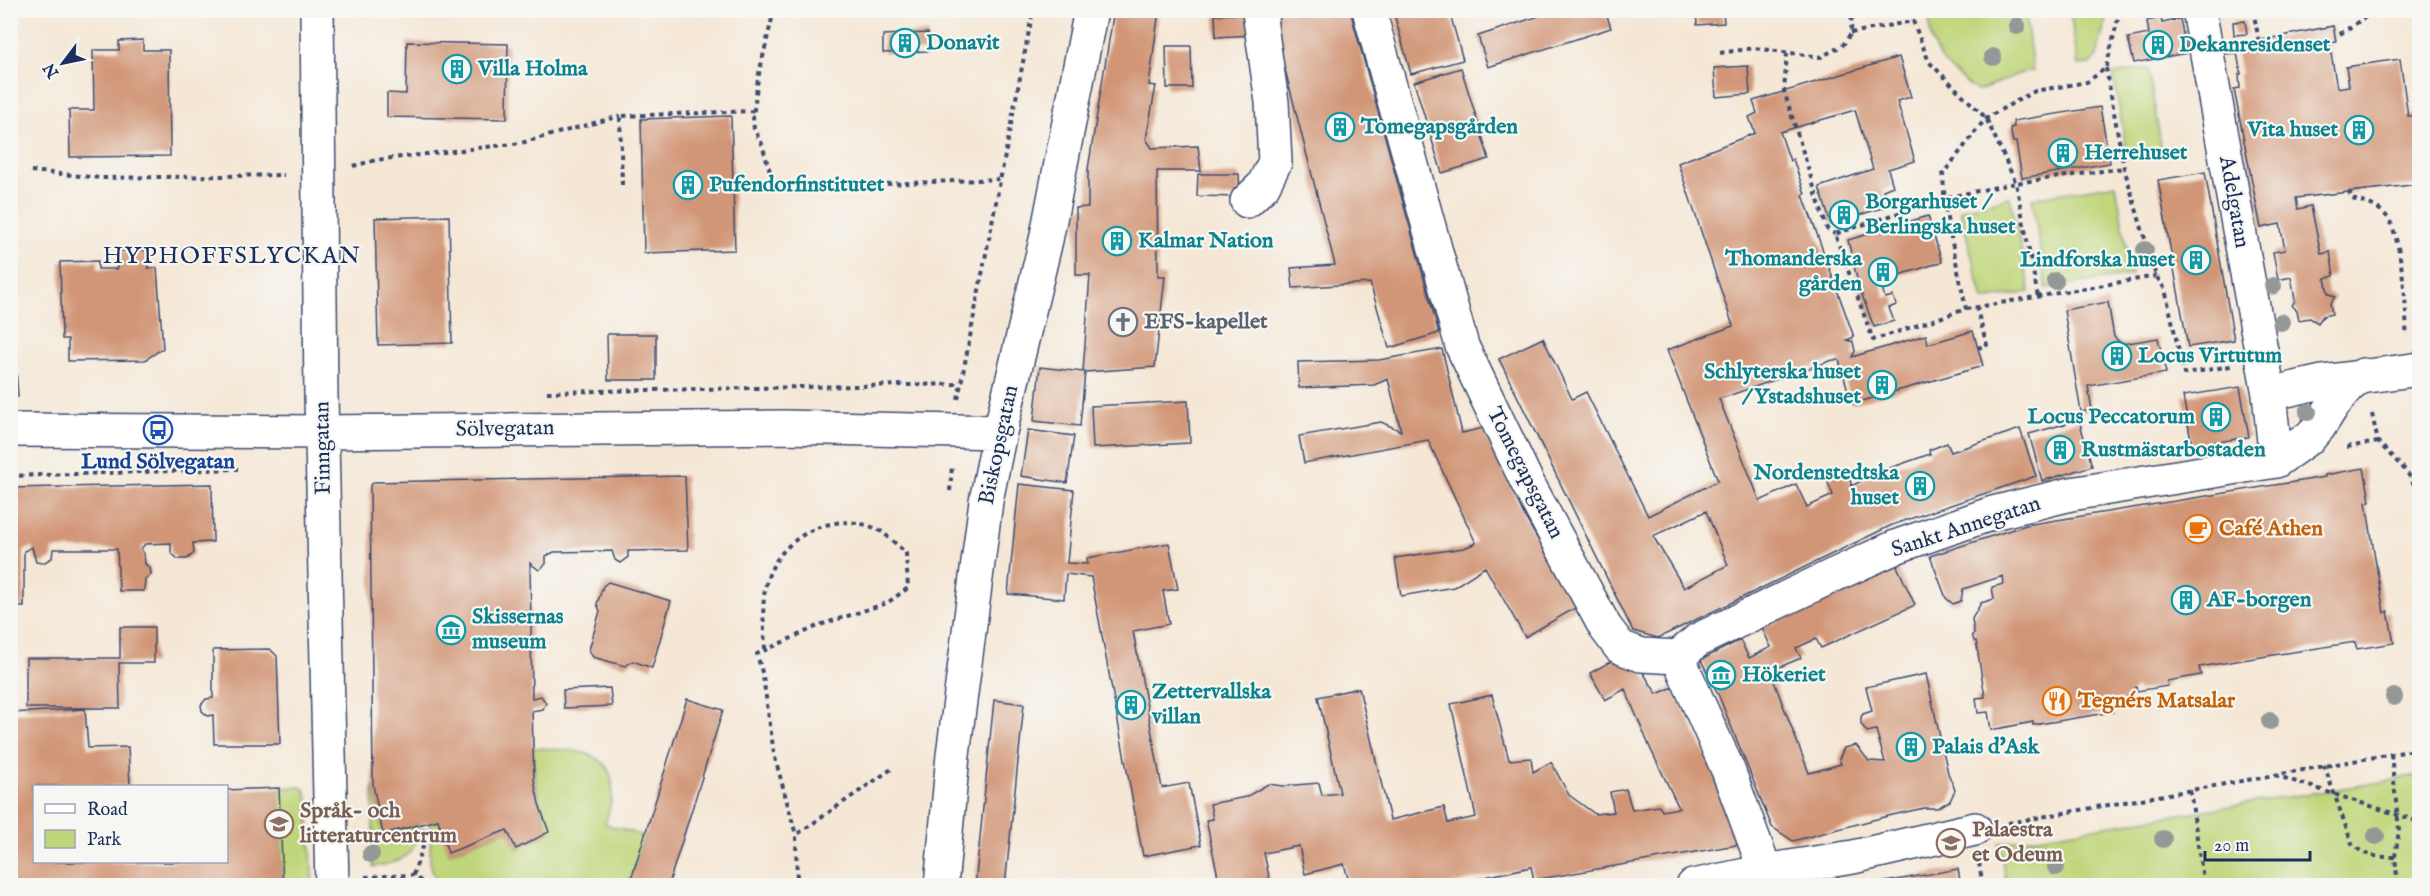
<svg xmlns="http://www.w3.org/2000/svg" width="2430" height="896" font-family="'IM FELL English',serif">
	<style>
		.green { fill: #c0d67a; stroke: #6e826c; stroke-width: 1.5 }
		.building { fill: #d19677; fill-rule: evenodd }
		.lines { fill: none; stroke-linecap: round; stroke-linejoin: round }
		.minor-casing { stroke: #3c4b70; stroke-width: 36 }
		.path { stroke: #3c4b70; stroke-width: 4; stroke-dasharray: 4.5 4.5; stroke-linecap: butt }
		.minor { stroke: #fff; stroke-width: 33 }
		.tree { fill: #949998 }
		.labels { text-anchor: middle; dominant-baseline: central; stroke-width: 4.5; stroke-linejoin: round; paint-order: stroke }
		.culture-label { font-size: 22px; font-weight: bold; fill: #0d838f; stroke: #f6f6f2; text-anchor: start }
		.street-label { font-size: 22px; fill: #1b2f5e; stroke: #f6f6f2 }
		.worship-label { font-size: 22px; font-weight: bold; fill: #5b616d; stroke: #f6f6f2; text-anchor: start }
		.transit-label { font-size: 22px; font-weight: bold; fill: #164399; stroke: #f6f6f2 }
		.food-label { font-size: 22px; font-weight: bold; fill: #c56008; stroke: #f6f6f2; text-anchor: start }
		.education-label { font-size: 22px; font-weight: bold; fill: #785e54; stroke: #f6f6f2; text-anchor: start }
		.neighbourhood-label { font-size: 24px; letter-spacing: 1.5px; fill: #1b2f5e; stroke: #f6f6f2 }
	</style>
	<rect width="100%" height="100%" fill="#f6f6f2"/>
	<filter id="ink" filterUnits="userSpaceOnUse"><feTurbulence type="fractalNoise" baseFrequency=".0167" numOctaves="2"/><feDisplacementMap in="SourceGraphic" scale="12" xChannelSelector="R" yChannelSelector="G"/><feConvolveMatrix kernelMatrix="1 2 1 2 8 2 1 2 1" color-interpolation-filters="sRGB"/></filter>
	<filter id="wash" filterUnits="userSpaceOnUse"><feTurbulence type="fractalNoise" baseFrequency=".008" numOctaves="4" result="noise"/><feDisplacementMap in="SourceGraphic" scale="24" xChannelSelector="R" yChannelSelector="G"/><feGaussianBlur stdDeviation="1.35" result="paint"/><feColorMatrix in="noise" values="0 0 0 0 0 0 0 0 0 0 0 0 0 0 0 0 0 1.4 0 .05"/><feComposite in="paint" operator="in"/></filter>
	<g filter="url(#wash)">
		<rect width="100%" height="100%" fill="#f5e7d6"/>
		<path class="green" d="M1931 11H2025L2033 71C2013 72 1997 86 1977 91 1948 70 1923 49 1931 11Z
			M2070 11H2108L2097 56 2090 64 2078 65Z
			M2148 68 2162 152 2128 158 2113 74Z
			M2116 184 2131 275 2046 288 2032 198Z
			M2010 197 2030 292 1983 300 1960 210Z
			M533 748C591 750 629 753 605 824L644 836 629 885H441C422 862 434 848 430 822L438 820 449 853 507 830 517 849 549 832C538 802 534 780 533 748Z
			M2419 776V885H2007L1999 843Z
			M373 785 383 834 419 825C418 855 400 863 373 867Z
			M299 787 305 789 308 800 313 885H283L279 788Z"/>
		<g id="blocks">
			<path class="building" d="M1114 10H1159L1149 85 1156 86 1146 139 1152 148 1198 146 1201 171H1157L1158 276H1165L1155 367 1085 372 1080 426 1034 421 1040 367 1083 372 1090 275H1076V208L1088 207V169Z
				M1350 10 1439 333 1389 348 1370 283 1293 288 1291 268 1335 265 1270 11Z
				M1393 10H1449L1463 60 1411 74Z
				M1558 10H1605L1611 28 1488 67 1478 36Z
				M1696 10H1723L1724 23 1697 25Z
				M1252 13 1254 35 1216 37 1215 15Z
				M2161 18 2162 23 2180 19 2187 53 2134 63 2128 38 2149 34 2147 21Z
				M2245 21 2247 34 2234 35 2233 22Z
				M2333 26 2336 41 2329 42 2337 88 2349 86 2346 67 2400 59 2408 116 2420 115V184L2296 198 2298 209 2311 206 2321 254 2330 252 2334 276 2325 278 2328 293 2335 297 2330 304 2332 314 2323 316 2318 323 2310 318 2299 320 2297 310 2292 306 2295 300 2291 277 2278 280 2273 252 2285 250 2280 224 2261 228 2234 89 2240 88 2239 74H2241L2237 53 2225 54V49L2237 48 2236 45Z
				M928 33V51L883 53V35Z
				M143 40V50H169L170 156 70 157 69 110H94L93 50H119V41Z
				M407 42 508 44 507 119 387 117V93L406 94Z
				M1166 46H1191L1192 88H1167Z
				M1899 57 1911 97 1897 101 1915 161 1888 169 1893 186 1883 190 1888 206 1831 224 1819 187 1873 169 1855 110 1780 132 1790 161 1793 159 1805 194 1803 195 1854 337 1847 340 1853 342 1855 351 1852 357 1926 335 1928 344 1973 331 1983 366 1852 404 1839 360H1833L1719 399 1760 501 1796 484 1807 507 1833 495 1828 483 1834 472 1848 475 1852 486 1873 474 1930 454 1929 450 1947 443 1951 452 2020 429 2036 476 1892 525 1658 638 1633 631 1499 359 1543 338 1572 399 1586 392 1648 516 1718 481 1667 350 1733 326 1678 163 1755 133 1749 117 1757 113 1753 101ZM1706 511 1728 565 1684 588 1653 536Z
				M1748 66 1750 94 1716 97 1714 68Z
				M1461 68 1489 159 1442 173 1414 82Z
				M2100 107 2110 163 2022 178 2016 142H2013L2010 128 2014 127 2013 121Z
				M731 116 735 250 644 253 641 119Z
				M10 155H15L18 215 10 216Z
				M2205 172 2234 340 2188 347 2158 180Z
				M1198 174H1239L1240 197 1197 196Z
				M449 216 452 343 378 345 375 218Z
				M1928 216 1942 262 1880 281 1885 298 1893 296 1896 305 1889 308 1894 321 1874 327 1859 287 1848 240Z
				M147 250 148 268H157L163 348 145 360 68 361V339H62L60 262 98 261V269H117V251Z
				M2108 302 2114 337 2122 344 2158 338 2166 373 2088 386 2092 410 2081 412 2064 310Z
				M10 322H13L18 397H10Z
				M607 334H656V380H608Z
				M1442 349 1462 433 1483 428 1526 519 1577 607 1525 637 1485 567 1454 587 1401 596 1395 558 1464 548 1476 543 1428 440 1304 463 1299 436 1381 422 1401 431 1388 379 1374 385 1299 388 1298 362 1379 360Z
				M2240 387 2249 437 2192 446 2183 396Z
				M1188 401 1190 443 1093 448 1091 406Z
				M2079 420 2092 466 2042 481 2029 434Z
				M1028 430 1074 436 1067 483 1021 476Z
				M2364 468 2370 501 2366 502 2384 613 2388 611 2394 643 2357 649 2355 642 2199 667 2201 675 2167 681 2168 686 2137 691 2136 687 2124 700 2111 702 2113 712 2033 725V722L1991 730 1988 712 1978 713 1976 698 1985 697 1976 641H1974L1972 635 1974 634 1972 619 1981 603 1994 599 1992 587 2004 584 2003 576 1963 589 1961 601 1953 604 1946 598 1930 556 2026 525 2325 477V475Z
				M685 476 688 550 628 551V557L620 563 615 560 612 551 554 552 546 556V564L539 570 530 563 532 698 541 696 546 703 543 709 532 711 534 780 539 804 549 832 516 849 507 830 448 853 438 820 383 834 373 785 370 486 374 482Z
				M212 484 213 542 193 543 194 553 187 559H178L171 553V543L145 544 141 549 144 554 145 564 150 568 151 574 145 579 144 591H119L117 549H53L52 558 43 563 36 562 32 547 24 551V607H10V488Z
				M1019 484 1074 490 1067 563 1088 564 1087 558 1169 543 1178 589 1163 591 1169 624 1133 631 1162 788 1189 783 1201 845 1143 856 1091 577 1066 574 1064 599 1008 594Z
				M1896 564 1915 605 1821 648 1816 639 1796 648 1801 658 1770 671 1809 773 1841 764 1839 759 1844 748 1856 745 1869 761 1885 762 1876 730 1867 732 1861 724V717L1863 714 1872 711 1866 687 1926 674 1948 773 1955 790 1950 801 1937 808H1924L1888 816 1793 841 1772 827 1718 694 1701 660 1740 640 1749 658 1771 647 1762 628Z
				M608 582 671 601 652 668 633 661 625 666 593 657 589 650 600 611 597 604 603 586Z
				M120 627H154V663H119L120 708H26V658H120Z
				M270 649 277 656 280 744H214L213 715 208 716 202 711 201 705 206 699 213 698V650Z
				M1617 658 1642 671 1657 694 1673 687 1748 843 1534 880 1531 867 1444 886H1320L1348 878 1344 864 1305 874 1299 846 1264 853 1271 886H1220L1206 820 1213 819 1210 804 1246 797 1268 784 1283 786 1319 783 1322 795 1340 793 1318 697 1359 688 1390 820 1444 807 1448 823 1476 817 1451 704 1492 695 1509 760 1531 758 1533 772 1551 762 1569 795 1595 814 1614 812 1610 792 1626 789 1632 810 1659 806 1662 811 1679 808 1651 750 1625 689 1605 700 1590 673Z
				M610 688 612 706 564 708 563 690Z
				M687 699 723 710 668 886H629Z
				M994 700 1024 704 1005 886H975Z
				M85 709 88 748 128 747 130 784 121 786H34V862H226V790L279 788 283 886H10V713Z
				M1958 869 1961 886H1874L1873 884Z"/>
		</g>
	</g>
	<g filter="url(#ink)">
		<use href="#blocks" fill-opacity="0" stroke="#3c4b70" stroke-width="1.5"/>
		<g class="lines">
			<g class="minor-casing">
				<path id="minor" d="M317 10 321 396 332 886
					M1369 10 1462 346 1527 482 1605 627 1620 647 1641 655 1678 657
					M2199 10 2269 394 2276 461
					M1247 201 1263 186 1275 162 1272 102 1259 12 1265 10
					M2269 394 2322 382 2420 369
					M10 430 322 432 784 427 1000 432
					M1678 657 1698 640 1832 576 1898 546 1993 513 2071 494 2276 461 2310 437 2319 427 2333 405 2349 386 2363 375
					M1678 657 1728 770 1771 886
					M941 886 953 755 986 501 1000 432 1046 240 1091 10
					M1693 886 1765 871 1853 857 1975 829"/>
			</g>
			<path class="path" d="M774 10 758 78 753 117 754 129 762 144 775 189 999 179
				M2120 10 2106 68 2087 82 2035 91 1986 118 1943 174 1945 209 1966 309 1873 340 1835 234 1944 198 2016 183 2124 168
				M2253 10 2259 41
				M2357 10 2367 16
				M1851 33 1913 21 1929 62 1986 118 2016 183 2038 297
				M2340 34 2367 16 2396 10
				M1720 53 1754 48 1821 57 1843 45 1851 33 1852 10
				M1787 53 1784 91 1827 229 1835 234
				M2106 68 2124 168 2156 276 2165 289 2184 374 2231 366
				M353 166 376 160 521 143 620 116
				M31 171 101 178 284 175
				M622 185 620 116 753 111
				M2349 191 2352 199C2367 203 2379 206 2388 218 2401 236 2408 313 2406 336
				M1976 307 1987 345 1978 348
				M1966 309 2156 276
				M547 392 960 384
				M958 399 1033 10
				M2372 414 2378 442 2407 472 2420 495
				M2347 447 2378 442
				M10 476 238 469
				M950 491 952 466
				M765 649C764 624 760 595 770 572 788 531 842 508 882 532 890 538 898 546 906 553L908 588 887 603 820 625 757 654 763 676 774 754 796 835
				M2391 754 2399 830 2395 857 2398 886
				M2324 765 2352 844C2366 857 2376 857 2395 857
				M2275 775 2420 822
				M2190 790 2204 886
				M2008 823 2420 749
				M1979 863 1983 886
				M413 875 424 844 425 823
				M365 877 413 875 427 886
				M797 886 796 835 893 768"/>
			<use href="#minor" class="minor"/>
		</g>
		<g class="tree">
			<circle cx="2017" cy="26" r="9"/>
			<circle cx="1993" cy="57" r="9"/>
			<circle cx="2145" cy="250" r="9"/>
			<circle cx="2055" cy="281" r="9"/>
			<circle cx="2273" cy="286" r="9"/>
			<circle cx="2281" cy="322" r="9"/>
			<circle cx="2308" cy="412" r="9"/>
			<circle cx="2394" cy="697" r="9"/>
			<circle cx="2270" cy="721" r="9"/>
			<circle cx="2376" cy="836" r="9"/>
			<circle cx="2163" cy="839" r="9"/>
			<circle cx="371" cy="854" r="9"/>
			<circle cx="2056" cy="867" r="9"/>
		</g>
	</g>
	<defs>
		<g id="building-ring" transform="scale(1.5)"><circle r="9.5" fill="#f6f6f2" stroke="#0f9aa8" stroke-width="1.5"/><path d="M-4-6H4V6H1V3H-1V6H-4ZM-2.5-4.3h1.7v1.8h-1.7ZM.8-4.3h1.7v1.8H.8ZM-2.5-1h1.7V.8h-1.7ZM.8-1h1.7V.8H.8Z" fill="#0f9aa8"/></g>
		<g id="church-ring" transform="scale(1.5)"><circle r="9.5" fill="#f6f6f2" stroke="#6b7280" stroke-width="1.5"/><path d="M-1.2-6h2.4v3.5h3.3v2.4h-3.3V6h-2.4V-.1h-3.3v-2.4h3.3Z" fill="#6b7280"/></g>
		<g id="bus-ring" transform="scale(1.5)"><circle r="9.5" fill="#f6f6f2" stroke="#1a4fb4" stroke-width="1.5"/><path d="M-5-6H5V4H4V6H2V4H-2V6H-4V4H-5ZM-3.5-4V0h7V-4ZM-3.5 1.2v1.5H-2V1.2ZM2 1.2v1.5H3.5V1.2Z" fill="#1a4fb4"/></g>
		<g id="cafe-ring" transform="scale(1.5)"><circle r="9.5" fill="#f6f6f2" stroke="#e8710a" stroke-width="1.5"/><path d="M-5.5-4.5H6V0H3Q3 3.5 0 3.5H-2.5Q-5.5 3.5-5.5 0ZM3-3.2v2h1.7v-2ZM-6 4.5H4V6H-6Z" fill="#e8710a"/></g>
		<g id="museum-ring" transform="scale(1.5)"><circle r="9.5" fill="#f6f6f2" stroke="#0f9aa8" stroke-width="1.5"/><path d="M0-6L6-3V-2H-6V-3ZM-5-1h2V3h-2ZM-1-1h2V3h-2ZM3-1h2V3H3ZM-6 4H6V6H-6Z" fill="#0f9aa8"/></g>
		<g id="restaurant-ring" transform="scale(1.5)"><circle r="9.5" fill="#f6f6f2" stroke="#e8710a" stroke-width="1.5"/><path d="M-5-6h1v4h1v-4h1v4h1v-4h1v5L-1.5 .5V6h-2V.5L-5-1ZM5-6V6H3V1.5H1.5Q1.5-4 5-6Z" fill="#e8710a"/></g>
		<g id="university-ring" transform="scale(1.5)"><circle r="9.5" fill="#f6f6f2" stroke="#8d6e63" stroke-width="1.5"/><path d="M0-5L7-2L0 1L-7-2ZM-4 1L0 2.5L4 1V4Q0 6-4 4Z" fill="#8d6e63"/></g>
	</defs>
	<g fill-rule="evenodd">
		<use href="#building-ring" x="905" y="43"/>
		<use href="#building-ring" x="2158" y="45"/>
		<use href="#building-ring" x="457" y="69"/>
		<use href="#building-ring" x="1340" y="127"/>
		<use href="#building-ring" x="2359" y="130"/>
		<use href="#building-ring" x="2063" y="153"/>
		<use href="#building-ring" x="688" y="185"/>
		<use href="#building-ring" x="1844" y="215"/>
		<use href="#building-ring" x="1117" y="241"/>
		<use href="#building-ring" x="2196" y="260"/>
		<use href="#building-ring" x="1883" y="272"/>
		<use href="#church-ring" x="1123" y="322"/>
		<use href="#building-ring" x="2117" y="356"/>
		<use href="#building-ring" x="1882" y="385"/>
		<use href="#building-ring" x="2216" y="417"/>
		<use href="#bus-ring" x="158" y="430"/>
		<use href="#building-ring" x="2060" y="450"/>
		<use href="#building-ring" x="1920" y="486"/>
		<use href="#cafe-ring" x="2198" y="529"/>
		<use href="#building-ring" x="2186" y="600"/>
		<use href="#museum-ring" x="451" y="630"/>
		<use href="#museum-ring" x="1721" y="675"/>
		<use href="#restaurant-ring" x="2057" y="701"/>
		<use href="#building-ring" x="1131" y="705"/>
		<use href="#building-ring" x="1911" y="747"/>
		<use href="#university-ring" x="279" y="824"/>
		<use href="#university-ring" x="1951" y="843"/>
	</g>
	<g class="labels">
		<g class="culture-label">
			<text x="926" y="43">Donavit</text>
			<text x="2179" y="45">Dekanresidenset</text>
			<text x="478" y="69">Villa Holma</text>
			<text x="1361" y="127">Tomegapsgården</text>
			<text x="2338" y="130" text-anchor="end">Vita huset</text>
			<text x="2084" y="153">Herrehuset</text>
			<text x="709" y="185">Pufendorfinstitutet</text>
			<text x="1865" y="202">Borgarhuset /<tspan x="1865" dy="25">Berlingska huset</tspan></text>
			<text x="1138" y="241">Kalmar Nation</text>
			<text x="1862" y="259" text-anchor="end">Thomanderska<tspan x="1862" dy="25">gården</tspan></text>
			<text x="2175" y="260" text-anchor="end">Lindforska huset</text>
			<text x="2138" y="356">Locus Virtutum</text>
			<text x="1861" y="372" text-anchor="end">Schlyterska huset<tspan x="1861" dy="25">/ Ystadshuset</tspan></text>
			<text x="2195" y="417" text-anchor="end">Locus Peccatorum</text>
			<text x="2081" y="450">Rustmästarbostaden</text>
			<text x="1899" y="473" text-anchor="end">Nordenstedtska<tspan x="1899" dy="25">huset</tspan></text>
			<text x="2207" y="600">AF-borgen</text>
			<text x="472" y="617">Skissernas<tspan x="472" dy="25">museum</tspan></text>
			<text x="1742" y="675">Hökeriet</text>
			<text x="1152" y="692">Zettervallska<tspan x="1152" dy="25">villan</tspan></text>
			<text x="1932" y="747">Palais d'Ask</text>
		</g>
		<g class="street-label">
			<text transform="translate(2234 202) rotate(80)">Adelgatan</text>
			<text transform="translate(505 429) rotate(-1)">Sölvegatan</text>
			<text transform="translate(999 445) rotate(-78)">Biskopsgatan</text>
			<text transform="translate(323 448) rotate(-91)">Finngatan</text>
			<text transform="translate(1525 473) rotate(63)">Tomegapsgatan</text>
			<text transform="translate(1966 527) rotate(-18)">Sankt Annegatan</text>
		</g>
		<g class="worship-label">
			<text x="1144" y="322">EFS-kapellet</text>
		</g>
		<g class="transit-label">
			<text x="158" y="462">Lund Sölvegatan</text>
		</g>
		<g class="food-label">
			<text x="2219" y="529">Café Athen</text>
			<text x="2078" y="701">Tegnérs Matsalar</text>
		</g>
		<g class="education-label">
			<text x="300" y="811">Språk- och<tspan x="300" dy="25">litteraturcentrum</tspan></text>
			<text x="1972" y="830">Palaestra<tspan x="1972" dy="25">et Odeum</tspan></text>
		</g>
		<g class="neighbourhood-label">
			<text x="232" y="256">HYPHOFFSLYCKAN</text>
		</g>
	</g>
	<rect width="2430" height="896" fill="none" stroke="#f6f6f2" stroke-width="36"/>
	<rect x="33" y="785" width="195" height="78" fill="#f6f6f2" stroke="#9ea6b7" stroke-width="1.5"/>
	<rect x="45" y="804" width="30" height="9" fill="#ffffff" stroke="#9ea6b7" stroke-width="1.5"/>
	<text x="87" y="815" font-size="18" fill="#1b2f5e">Road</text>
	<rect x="45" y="830" width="30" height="18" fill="#c0d67a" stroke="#9ea6b7" stroke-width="1.5"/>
	<text x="87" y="845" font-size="18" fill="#1b2f5e">Park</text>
	<g transform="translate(63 63) rotate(238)" stroke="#f6f6f2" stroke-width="4.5" paint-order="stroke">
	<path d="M0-4.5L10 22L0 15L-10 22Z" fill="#1b2f5e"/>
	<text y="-9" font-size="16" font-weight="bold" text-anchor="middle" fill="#1b2f5e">N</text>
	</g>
	<path d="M2205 851v9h105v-9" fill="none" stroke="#1b2f5e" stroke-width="3"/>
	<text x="2214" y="851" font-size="18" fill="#1b2f5e" stroke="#f6f6f2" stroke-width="4.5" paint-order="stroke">20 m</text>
</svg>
